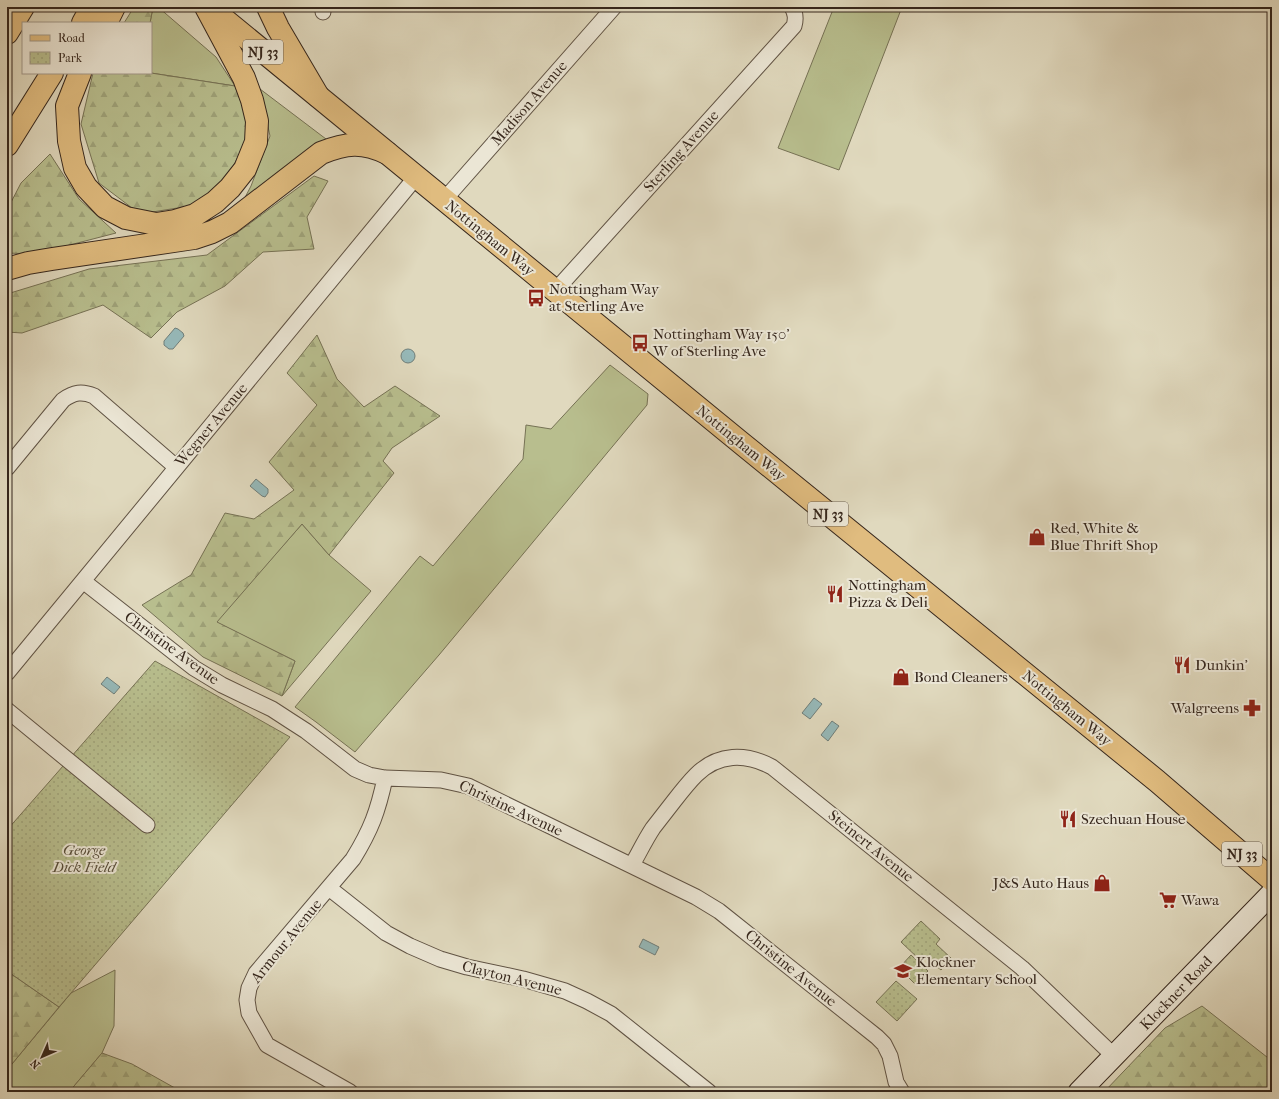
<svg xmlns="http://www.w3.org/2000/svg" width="1279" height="1099" font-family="'IM FELL French Canon',serif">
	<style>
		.grass { fill: #b8be8e; stroke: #767255 }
		.forest { fill: url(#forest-firs); stroke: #767255 }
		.park { fill: url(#park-dots); stroke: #767255 }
		.water { fill: #96b9b9; stroke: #6f7e7a }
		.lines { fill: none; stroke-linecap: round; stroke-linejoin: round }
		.minor-casing { stroke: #605344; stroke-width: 17 }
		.secondary-casing { stroke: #35261c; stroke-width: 23 }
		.primary-casing { stroke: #35261c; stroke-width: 24 }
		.motorway-casing { stroke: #35261c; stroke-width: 24 }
		.minor { stroke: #ebe6d5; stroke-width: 15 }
		.secondary { stroke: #ebe6d5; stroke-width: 21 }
		.primary { stroke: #e0bc7f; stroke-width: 22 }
		.motorway { stroke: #e0bc7f; stroke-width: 22 }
		.labels { text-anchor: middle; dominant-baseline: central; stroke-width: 4; stroke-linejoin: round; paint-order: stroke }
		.shield { fill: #ebe6d5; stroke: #6c6054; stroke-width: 1 }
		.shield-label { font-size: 14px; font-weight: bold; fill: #35261c }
		.street-label { font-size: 15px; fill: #35261c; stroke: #ebe6d5 }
		.poi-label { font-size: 15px; fill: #35261c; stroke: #ebe6d5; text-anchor: start }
		.park-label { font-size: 15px; font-style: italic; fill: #564c38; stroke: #ebe6d5 }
	</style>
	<defs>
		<pattern id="forest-firs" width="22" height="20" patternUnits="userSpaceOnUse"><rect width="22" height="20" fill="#b8be8e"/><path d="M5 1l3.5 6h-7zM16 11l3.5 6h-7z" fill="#9fa37a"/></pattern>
		<pattern id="park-dots" width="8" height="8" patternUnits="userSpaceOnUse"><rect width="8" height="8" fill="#b8be8e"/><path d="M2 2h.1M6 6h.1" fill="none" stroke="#9fa37a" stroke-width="1.8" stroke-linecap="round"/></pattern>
	</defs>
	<rect width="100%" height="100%" fill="#e0d9be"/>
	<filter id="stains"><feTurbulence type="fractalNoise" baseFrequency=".005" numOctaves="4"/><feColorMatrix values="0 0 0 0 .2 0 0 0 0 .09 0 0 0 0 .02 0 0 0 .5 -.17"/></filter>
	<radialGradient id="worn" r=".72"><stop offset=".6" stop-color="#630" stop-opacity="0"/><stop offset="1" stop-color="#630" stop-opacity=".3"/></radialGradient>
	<path class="grass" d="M153 7H158L216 57 235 86 151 73 150 23Z
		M834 7H902L839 170 778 148Z
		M260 89 326 139 240 207 251 186 270 136Z
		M610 365 648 394 647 405 439 655 355 752 316 722 295 707 420 556 433 566 523 459 526 425 551 429Z
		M302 524 329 555 371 591 282 696 295 661 216 622Z
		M115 970 114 1026 102 1053 69 1092H7V1070L71 993Z"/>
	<path class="forest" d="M134 7H153L150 23H124Z
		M93 73H151L235 86 251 130 229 175 196 205 140 214 99 183 81 124Z
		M50 154 79 199 116 233 35 254 7 253V210L21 183Z
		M314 176 328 181 307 217 314 249 263 252 225 286 177 312 151 338 103 305 22 333 7 332V294L89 269 207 255Z
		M317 335 337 379 364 407 395 386 440 416 392 448 383 461 394 473 329 555 302 524 217 622 295 661 282 696 203 657 142 605 191 575 225 513 254 519 294 490 269 462 317 405 287 373Z
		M7 971 59 1007 7 1070Z
		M1202 1006 1272 1061V1092H1104L1165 1028Z
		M102 1053 132 1064 182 1092H69Z"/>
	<path class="park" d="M155 661 290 737 59 1007 7 971V830Z
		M921 921 940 939 936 944 952 959 941 970 924 956 920 960 901 942Z
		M911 955 928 971 915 984 899 968Z
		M896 981 917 999 897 1021 876 1002Z"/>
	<path class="water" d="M175 328 178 329 183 333 184 336 173 349H169L164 345V341Z
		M401 356a7 7 0 1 1 14 0a7 7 0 1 1-14 0Z
		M256 479 268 489V493L265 497 262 496 250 486Z
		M107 677 120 687 114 694 101 684Z
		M814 698 822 704 810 719 802 713Z
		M832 721 839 726 828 741 821 735Z
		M643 939 659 947 655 955 639 947Z"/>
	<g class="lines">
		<g class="minor-casing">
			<path id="minor" d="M323 7V12
				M444 200 614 7
				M555 291 794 26C796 19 796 14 792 7
				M7 468 63 400C74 392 82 391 94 396L176 467
				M83 581 194 668 222 685 272 709 292 722 306 731 355 769 369 775 385 778 441 780 468 786 696 897 719 911 877 1037 884 1044 890 1056 896 1082 902 1092
				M7 673 416 177
				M7 710 147 825
				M632 865C639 853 645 840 653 828 660 819 667 810 674 801 681 792 688 783 696 775 718 753 746 753 772 767L1022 968 1114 1056
				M329 888 386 933 410 946 440 959 467 967 523 979 565 991 587 1001 611 1014 709 1092
				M350 1092 267 1045 249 1013 247 1000 249 988 256 973 353 859C371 830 378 811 385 778"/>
		</g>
		<g class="secondary-casing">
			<path id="secondary" d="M1079 1092 1272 893"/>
		</g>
		<g class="primary-casing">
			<path id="primary" d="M209 7 740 442 1157 781 1272 880"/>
		</g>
		<g class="motorway-casing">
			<path id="motorway" d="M268 7 278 28 318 96
				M83 23 92 7
				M106 23 114 7
				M7 33 23 7
				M80 73 67 106 69 141 75 168 86 187 105 207 126 218 156 224 175 221 195 215 215 202 230 188 245 169 256 142 257 121 252 100 244 78 206 7
				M7 145 52 73
				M7 269 28 263 52 259 194 238 212 232 230 223 321 153C346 143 362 141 387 153"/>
		</g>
		<use href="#minor" class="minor"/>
		<use href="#secondary" class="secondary"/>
		<use href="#primary" class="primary"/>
		<use href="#motorway" class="motorway"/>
	</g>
	<defs>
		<g id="bus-bare" transform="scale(1.38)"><path d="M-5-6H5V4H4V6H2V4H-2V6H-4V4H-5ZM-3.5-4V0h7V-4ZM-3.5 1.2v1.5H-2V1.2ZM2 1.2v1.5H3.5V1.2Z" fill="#8f2418" stroke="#ebe6d5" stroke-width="2.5" paint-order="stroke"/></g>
		<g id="shop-bare" transform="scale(1.38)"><path d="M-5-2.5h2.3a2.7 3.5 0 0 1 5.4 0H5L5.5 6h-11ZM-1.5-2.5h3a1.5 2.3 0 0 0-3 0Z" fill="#8f2418" stroke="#ebe6d5" stroke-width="2.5" paint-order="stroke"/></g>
		<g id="restaurant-bare" transform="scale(1.38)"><path d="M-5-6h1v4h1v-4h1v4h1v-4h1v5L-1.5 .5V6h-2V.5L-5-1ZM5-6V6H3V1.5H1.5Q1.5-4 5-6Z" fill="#8f2418" stroke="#ebe6d5" stroke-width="2.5" paint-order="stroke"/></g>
		<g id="pharmacy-bare" transform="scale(1.38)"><path d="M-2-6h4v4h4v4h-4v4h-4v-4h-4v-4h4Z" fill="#8f2418" stroke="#ebe6d5" stroke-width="2.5" paint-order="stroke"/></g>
		<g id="supermarket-bare" transform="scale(1.38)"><path d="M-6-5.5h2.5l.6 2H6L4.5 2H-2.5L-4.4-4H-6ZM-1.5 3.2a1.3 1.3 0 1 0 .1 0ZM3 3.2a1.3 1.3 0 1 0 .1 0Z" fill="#8f2418" stroke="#ebe6d5" stroke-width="2.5" paint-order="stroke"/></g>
		<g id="school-bare" transform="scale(1.38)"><path d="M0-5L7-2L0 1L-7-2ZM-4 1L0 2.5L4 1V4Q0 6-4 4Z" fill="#8f2418" stroke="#ebe6d5" stroke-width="2.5" paint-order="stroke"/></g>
	</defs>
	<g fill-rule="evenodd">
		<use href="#bus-bare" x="536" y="298"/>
		<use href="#bus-bare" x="640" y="343"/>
		<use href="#shop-bare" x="1037" y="537"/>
		<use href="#restaurant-bare" x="835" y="594"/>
		<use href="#restaurant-bare" x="1182" y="665"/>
		<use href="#shop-bare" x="901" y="677"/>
		<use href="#pharmacy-bare" x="1252" y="708"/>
		<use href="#restaurant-bare" x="1068" y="819"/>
		<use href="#shop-bare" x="1102" y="883"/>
		<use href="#supermarket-bare" x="1168" y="900"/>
		<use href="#school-bare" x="903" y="971"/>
	</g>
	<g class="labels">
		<g class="shield">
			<rect x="243" y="40" width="40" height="24" rx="3"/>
			<rect x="808" y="502" width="40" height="24" rx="3"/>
			<rect x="1222" y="842" width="40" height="24" rx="3"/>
		</g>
		<g class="shield-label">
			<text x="263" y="52">NJ 33</text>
			<text x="828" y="514">NJ 33</text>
			<text x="1242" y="854">NJ 33</text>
		</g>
		<g class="street-label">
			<text transform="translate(529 103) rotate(-49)">Madison Avenue</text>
			<text transform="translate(681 151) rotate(-48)">Sterling Avenue</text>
			<text transform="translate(490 238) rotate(39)">Nottingham Way</text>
			<text transform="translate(211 425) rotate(-50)">Wegner Avenue</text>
			<text transform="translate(741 443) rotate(39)">Nottingham Way</text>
			<text transform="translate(172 648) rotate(36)">Christine Avenue</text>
			<text transform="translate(1067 708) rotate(39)">Nottingham Way</text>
			<text transform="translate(511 808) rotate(25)">Christine Avenue</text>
			<text transform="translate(871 846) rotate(39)">Steinert Avenue</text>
			<text transform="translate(286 941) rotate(-51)">Armour Avenue</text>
			<text transform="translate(791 968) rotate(39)">Christine Avenue</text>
			<text transform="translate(512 978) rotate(14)">Clayton Avenue</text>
			<text transform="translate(1176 993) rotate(-46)">Klockner Road</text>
		</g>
		<g class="poi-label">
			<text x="549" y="289">Nottingham Way<tspan x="549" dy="17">at Sterling Ave</tspan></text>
			<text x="653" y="334">Nottingham Way 150'<tspan x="653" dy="17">W of Sterling Ave</tspan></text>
			<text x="1050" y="528">Red, White &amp;<tspan x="1050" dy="17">Blue Thrift Shop</tspan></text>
			<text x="848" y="585">Nottingham<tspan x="848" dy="17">Pizza &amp; Deli</tspan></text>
			<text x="1195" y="665">Dunkin'</text>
			<text x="914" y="677">Bond Cleaners</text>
			<text x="1239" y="708" text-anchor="end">Walgreens</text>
			<text x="1081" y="819">Szechuan House</text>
			<text x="1089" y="883" text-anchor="end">J&amp;S Auto Haus</text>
			<text x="1181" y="900">Wawa</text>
			<text x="916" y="962">Klockner<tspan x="916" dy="17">Elementary School</tspan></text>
		</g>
		<g class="park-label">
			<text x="84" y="850">George<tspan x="84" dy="17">Dick Field</tspan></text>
		</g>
	</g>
	<rect width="1279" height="1099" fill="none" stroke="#e0d9be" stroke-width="24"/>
	<rect x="8" y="8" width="1263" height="1083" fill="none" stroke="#35261c" stroke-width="2"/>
	<rect x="12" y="12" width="1255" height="1075" fill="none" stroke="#35261c"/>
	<rect x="22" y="22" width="130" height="52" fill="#ebe6d5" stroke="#a2998b"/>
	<rect x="30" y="35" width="20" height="6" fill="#e0bc7f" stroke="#a2998b"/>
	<text x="58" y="42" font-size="12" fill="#35261c">Road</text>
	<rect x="30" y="52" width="20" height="12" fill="url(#park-dots)" stroke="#a2998b"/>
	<text x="58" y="62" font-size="12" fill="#35261c">Park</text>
	<g transform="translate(42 1057) rotate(225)" stroke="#ebe6d5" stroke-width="3" paint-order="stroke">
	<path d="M0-3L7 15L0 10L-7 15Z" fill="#35261c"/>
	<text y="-6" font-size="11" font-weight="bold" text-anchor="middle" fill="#35261c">N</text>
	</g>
	<rect width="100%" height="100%" filter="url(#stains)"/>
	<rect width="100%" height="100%" fill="url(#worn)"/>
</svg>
